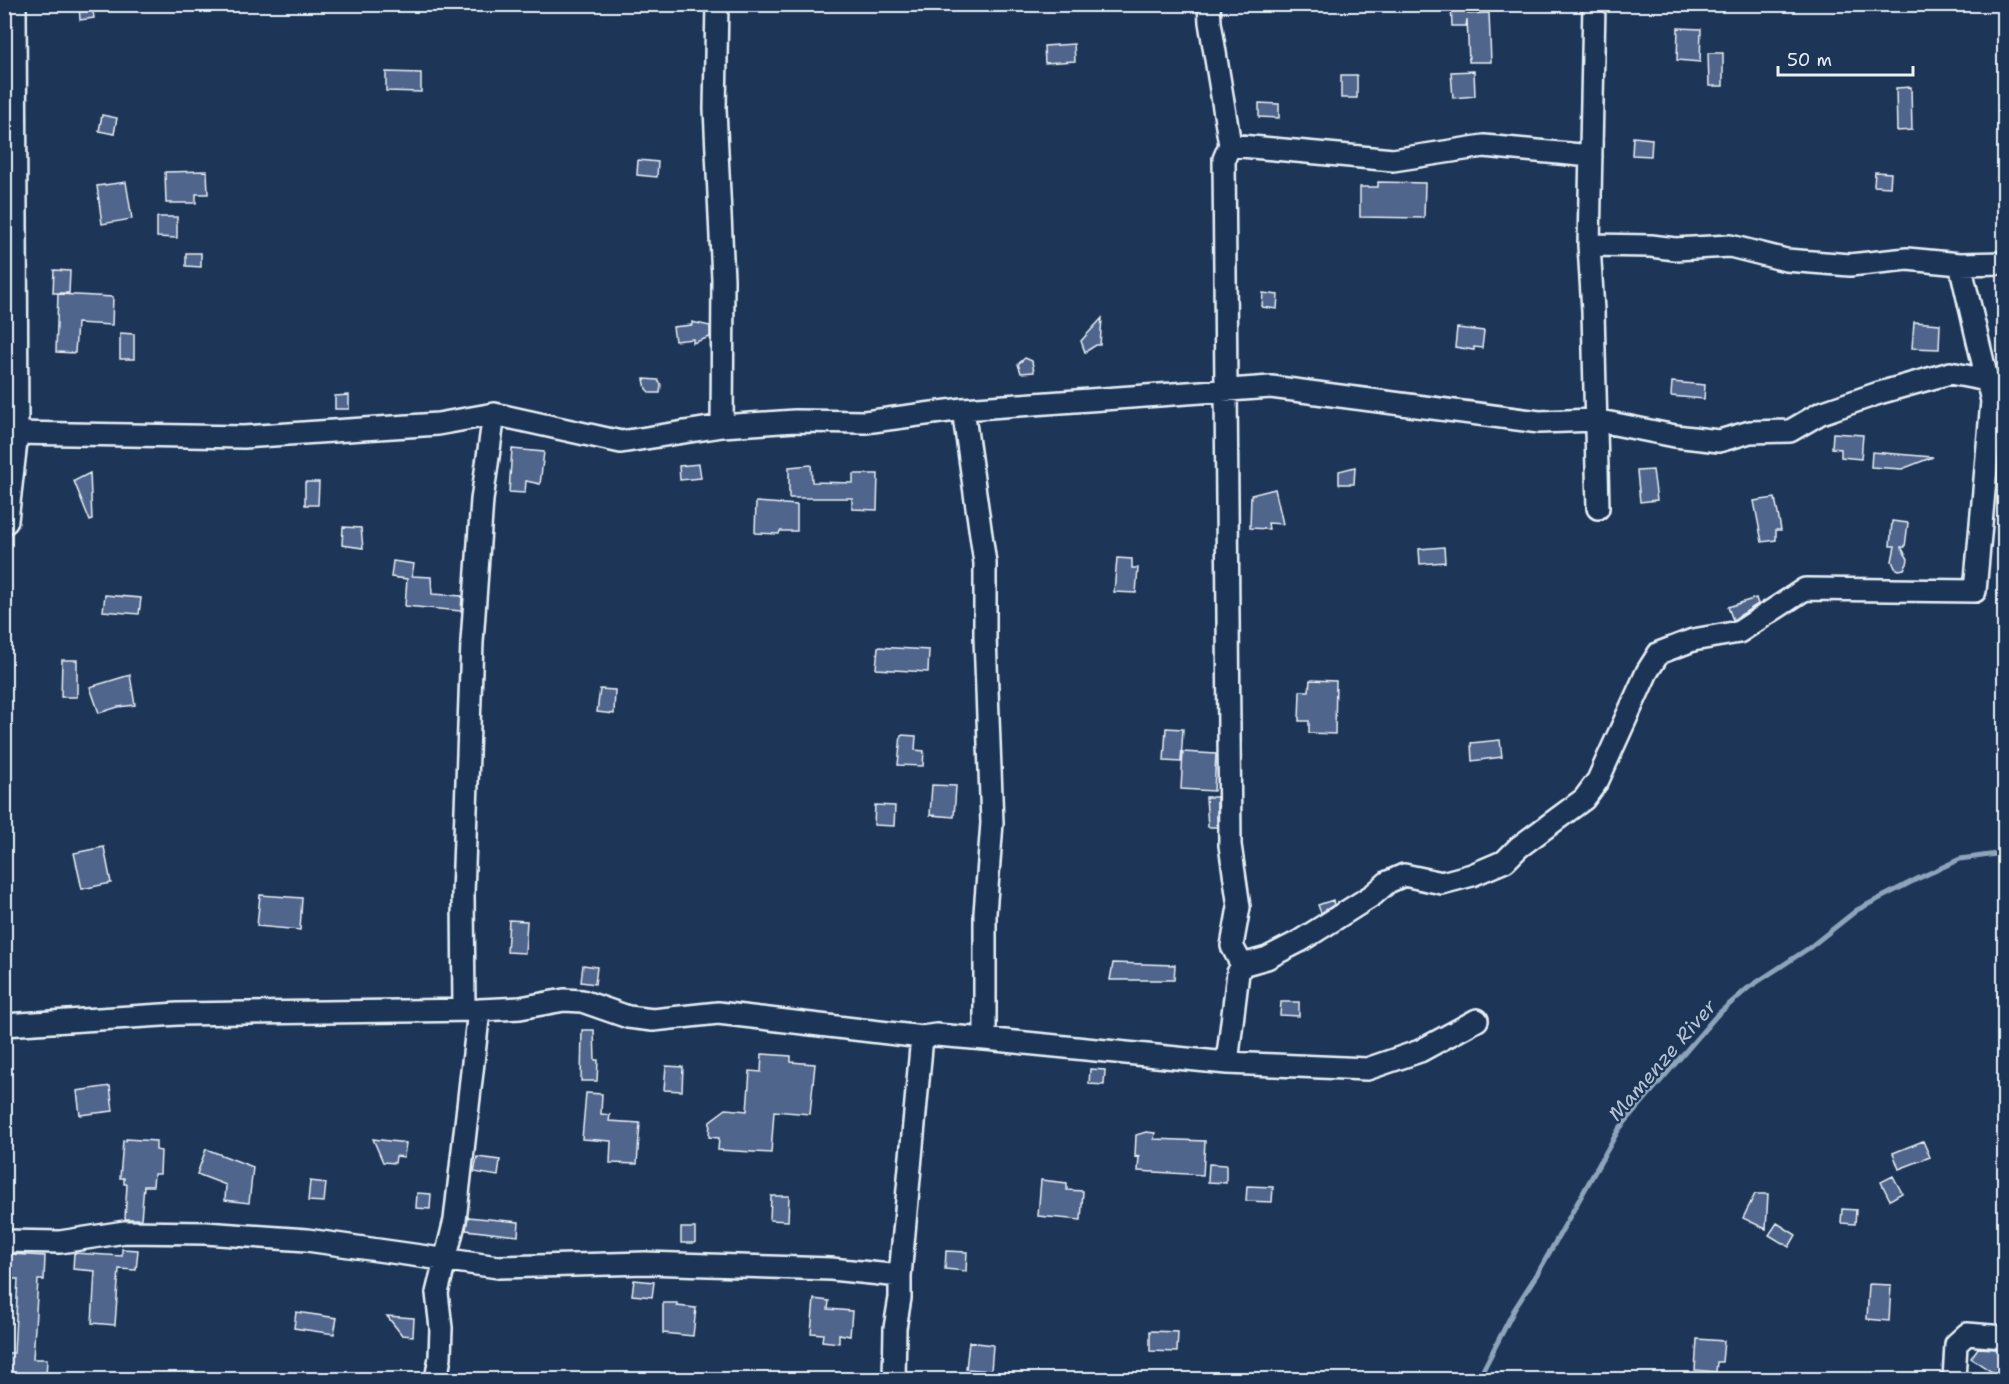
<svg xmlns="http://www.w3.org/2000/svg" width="2009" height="1384" font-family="'Shantell Sans',sans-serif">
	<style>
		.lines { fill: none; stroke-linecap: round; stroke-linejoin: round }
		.stream { stroke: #8da4bb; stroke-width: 5 }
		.building { fill: #50658c; stroke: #e8f1f8; stroke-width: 1.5 }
		.minor-casing { stroke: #e8f1f8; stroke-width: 26 }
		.tertiary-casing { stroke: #e8f1f8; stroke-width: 32 }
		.minor { stroke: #1d3557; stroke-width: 21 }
		.tertiary { stroke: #1d3557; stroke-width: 27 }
		.labels { text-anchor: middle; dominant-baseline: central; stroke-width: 4.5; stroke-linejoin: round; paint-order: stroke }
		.water-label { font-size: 20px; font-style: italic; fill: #b3c4d4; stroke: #1d3557 }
	</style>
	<rect width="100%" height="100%" fill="#1d3557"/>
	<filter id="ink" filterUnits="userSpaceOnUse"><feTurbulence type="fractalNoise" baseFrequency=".0167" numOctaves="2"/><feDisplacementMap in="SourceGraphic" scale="12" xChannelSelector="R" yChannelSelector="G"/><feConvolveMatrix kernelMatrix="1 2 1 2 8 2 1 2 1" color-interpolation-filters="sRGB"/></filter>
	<g filter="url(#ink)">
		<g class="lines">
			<path class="stream" d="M1478 1380 1514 1310 1539 1271 1619 1129 1717 1015 1748 988 1809 948 1857 910 1917 879 1960 859 2004 853"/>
		</g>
		<path class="building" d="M92 4 94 18 80 20 79 6Z
			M1451 4H1470L1468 14 1489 13 1491 62H1469L1467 19 1466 26H1452Z
			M1678 28 1701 29 1700 62 1677 60Z
			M1074 44 1075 61 1045 63 1044 46Z
			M1708 53H1723V86H1709Z
			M1474 71 1475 96 1453 98 1451 72Z
			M386 72 421 73V92L386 91Z
			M1341 75H1357V98H1341Z
			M1911 87 1912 130 1897 131 1896 88Z
			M1259 103 1279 104V118L1259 117Z
			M102 115 117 118 114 134 99 131Z
			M1633 137 1652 139 1651 156 1632 155Z
			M638 160 658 162 657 177 637 175Z
			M207 171 208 194H196V203H166L165 172Z
			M1875 172 1891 173 1890 187 1874 186Z
			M126 182 132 219 102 224 97 186Z
			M1378 182 1425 183 1424 218 1360 217V187H1378Z
			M157 217H177V238L157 237Z
			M186 253H201V267L186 266Z
			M54 270 70 271 69 293H53Z
			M1263 293 1278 295 1277 309 1262 307Z
			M58 294 113 297 112 325 77 323 75 353 56 352Z
			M1102 318 1100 345H1096L1085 352 1081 341Z
			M692 322 710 326V337L693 343V339L675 341 673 327 692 325Z
			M1914 322 1940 324 1939 349 1912 348Z
			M1457 328 1484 331 1482 348 1474 347V350L1455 347Z
			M120 333 134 334V359H120Z
			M1025 358 1032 361 1034 372 1021 373 1018 364Z
			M644 379 658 380 661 385 660 393H650L646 389Z
			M1672 382 1705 385 1704 399 1671 396Z
			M349 395V409H335V396Z
			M1833 433 1863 435 1861 459 1841 457V449L1832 448Z
			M512 449 544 452 540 484 526 481 525 493 509 492Z
			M1872 452 1933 457 1902 469 1871 467Z
			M699 464 701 478 680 480 679 466Z
			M811 465 812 482 853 483V474H878L877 510 852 509V498H789V467Z
			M1355 467 1354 484H1339V471Z
			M1653 470 1657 500 1640 502 1637 471Z
			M90 473 92 520 90 521 74 481Z
			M305 482H319L318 505H305Z
			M1275 489 1283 524 1268 523 1269 529 1250 528 1251 495Z
			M1775 498 1781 530H1776V540L1762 542 1754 501Z
			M756 502 797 505V531H780L779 534 755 533Z
			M1892 521 1908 523 1905 547H1901L1908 559 1907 564 1904 569 1899 570 1895 568 1892 561 1895 546H1890Z
			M343 527 361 528 363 548 342 545Z
			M1444 547 1445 562 1420 564 1419 549Z
			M1117 558 1132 559V568H1138L1136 593 1114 592Z
			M393 561 414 564 412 576 431 577 432 594 462 596 461 611 405 606 407 579 391 577Z
			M105 595 141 598 139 614 103 611Z
			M1756 598 1758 604 1733 620 1728 607Z
			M878 647 929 650 928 672 876 669Z
			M62 660H77V697H61Z
			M130 675 135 705 118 707 99 713 90 687Z
			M1310 680 1336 681 1335 734 1309 733V721H1299L1300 691H1309Z
			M600 689 615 690 614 714 597 712Z
			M1166 728 1183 729 1181 762 1164 761Z
			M901 735 916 736 915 750 924 751 923 766 898 765Z
			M1500 740 1502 757 1472 761 1471 743Z
			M1183 752 1216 754 1214 791 1181 789Z
			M932 785 956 786 954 817 930 815Z
			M1206 797H1217V827H1208Z
			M875 805 895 806 894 826 874 825Z
			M104 847 111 883 82 889 74 853Z
			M260 895 302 898 300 930 257 926Z
			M1333 900 1334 905 1321 913 1318 905Z
			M509 920 527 921 525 953 507 952Z
			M1113 963 1175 965 1174 980H1110Z
			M583 965 597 967 595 984 581 982Z
			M1281 1002H1299V1016L1280 1015Z
			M582 1030H594L595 1060H598L597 1081H581Z
			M762 1054 791 1056V1062L815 1064 810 1114 774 1111 771 1153 718 1150 719 1138 709 1137 710 1121 726 1109 747 1111 750 1071 761 1072Z
			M666 1066 683 1067 682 1091 664 1090Z
			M1090 1069 1105 1070 1104 1085 1089 1084Z
			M110 1086 113 1111 80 1115 77 1091Z
			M586 1093 602 1094 601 1114 610 1115 609 1121 640 1123 637 1164 610 1163 611 1141 582 1139Z
			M1146 1132 1155 1133 1154 1139 1205 1141 1203 1175 1138 1171 1139 1156 1135 1157 1136 1135Z
			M126 1139 156 1141V1150L161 1151 160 1174H154L153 1186H144L141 1219H125L127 1184H124V1178H120L123 1141H126Z
			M373 1139 406 1143 404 1157 396 1156 395 1163 383 1162Z
			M1923 1141 1930 1157 1899 1169 1893 1153Z
			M206 1149 253 1167 249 1203 225 1200 226 1185 197 1174Z
			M477 1157 500 1160 498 1176 474 1172Z
			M1209 1164 1226 1165V1183L1208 1182Z
			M1893 1176 1902 1193 1890 1200 1881 1182Z
			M1041 1180 1067 1183V1190L1083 1191 1081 1220 1038 1216Z
			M310 1181 326 1183 324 1202 308 1201Z
			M1247 1186 1273 1187 1272 1202 1246 1201Z
			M417 1193 431 1194 430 1209 416 1208Z
			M1755 1194H1768L1766 1229 1743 1218Z
			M771 1196H789L788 1221 770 1220Z
			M1842 1209 1856 1210 1855 1224 1841 1223Z
			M468 1217 519 1222 518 1236 466 1230Z
			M1777 1223 1796 1235 1789 1247 1769 1235Z
			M681 1228H695V1243H681Z
			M122 1249 138 1250 136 1270 119 1269 115 1325 92 1323 95 1271 73 1269 74 1253 122 1256Z
			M946 1251 967 1252 966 1271 945 1269Z
			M10 1254 45 1256 44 1280H38L33 1359H47L46 1377 5 1376 6 1353H14L18 1279H9Z
			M634 1280 654 1282 652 1297 632 1295Z
			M1869 1284 1891 1285 1889 1321 1867 1319Z
			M814 1299 829 1301 828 1309 852 1311 850 1336 839 1334V1343L822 1341 823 1334 811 1333Z
			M663 1303H677V1306L696 1308 693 1336 663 1333Z
			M296 1312 337 1318 334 1334 294 1328Z
			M387 1316 414 1318 413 1336 402 1335Z
			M1150 1331 1178 1332 1177 1352 1150 1351Z
			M1697 1339 1724 1341 1722 1362H1717L1716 1372 1695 1370Z
			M969 1342 993 1345 991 1371 966 1369Z
			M1978 1348 1996 1349 2004 1355V1380L1971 1358Z"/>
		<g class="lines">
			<g class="minor-casing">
				<path id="minor" d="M717 4 715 109 723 279 722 426
					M1209 4 1210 22 1230 145 1224 159 1230 845 1239 907 1232 946 1242 965 1238 973 1227 1063
					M1594 4 1589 245 1593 311 1598 508
					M1230 145 1393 160 1484 146 1591 156
					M1589 245 1651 246 1675 249 1730 246 1786 260 1850 265 1907 259 1960 264 2004 263
					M963 409 985 563V637L992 823 985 913V1039
					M14 433 244 437 438 424 494 414 621 442 722 426 795 421 865 422 963 409 1271 387 1539 422 1595 420 1675 436 1719 441 1750 432 1790 431 1821 413 1879 393 1950 373 1987 380
					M1242 965 1267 958 1300 941 1373 895 1388 882 1404 875 1442 883 1472 875 1505 861 1519 847 1584 799 1598 780 1647 672 1659 653 1693 640 1739 632 1805 589 1975 591 1992 401 1960 264
					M464 1010 463 894 472 642 482 500 494 414
					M4 1025 178 1014 479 1010 520 1008 564 1000 582 1001 628 1017 653 1020 718 1013 922 1037 936 1035 985 1039 1227 1063 1367 1069 1420 1051 1477 1020
					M4 1241 60 1242 125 1232 205 1233 307 1240 498 1267 645 1263 831 1269 900 1276
					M436 1380 440 1357 441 1328 437 1293 455 1220 479 1010
					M894 1380 895 1328 900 1298V1276L922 1037
					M1954 1380 1956 1344 1967 1334 2004 1337"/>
			</g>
			<g class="tertiary-casing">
				<path id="tertiary" d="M4 520 14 433 12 4"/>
			</g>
			<use href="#minor" class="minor"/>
			<use href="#tertiary" class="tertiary"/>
		</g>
	</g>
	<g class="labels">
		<g class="water-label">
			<text transform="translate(1662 1060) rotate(-49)">Mamenze River</text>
		</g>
	</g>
	<rect width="2009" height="1384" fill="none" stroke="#1d3557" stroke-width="24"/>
	<rect x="12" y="12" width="1985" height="1360" fill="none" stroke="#e8f1f8" stroke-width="2" filter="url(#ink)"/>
	<path d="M1778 66v9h135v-9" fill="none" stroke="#e8f1f8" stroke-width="3"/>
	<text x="1787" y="66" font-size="18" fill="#e8f1f8" stroke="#1d3557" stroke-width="4.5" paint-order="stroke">50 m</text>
</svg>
